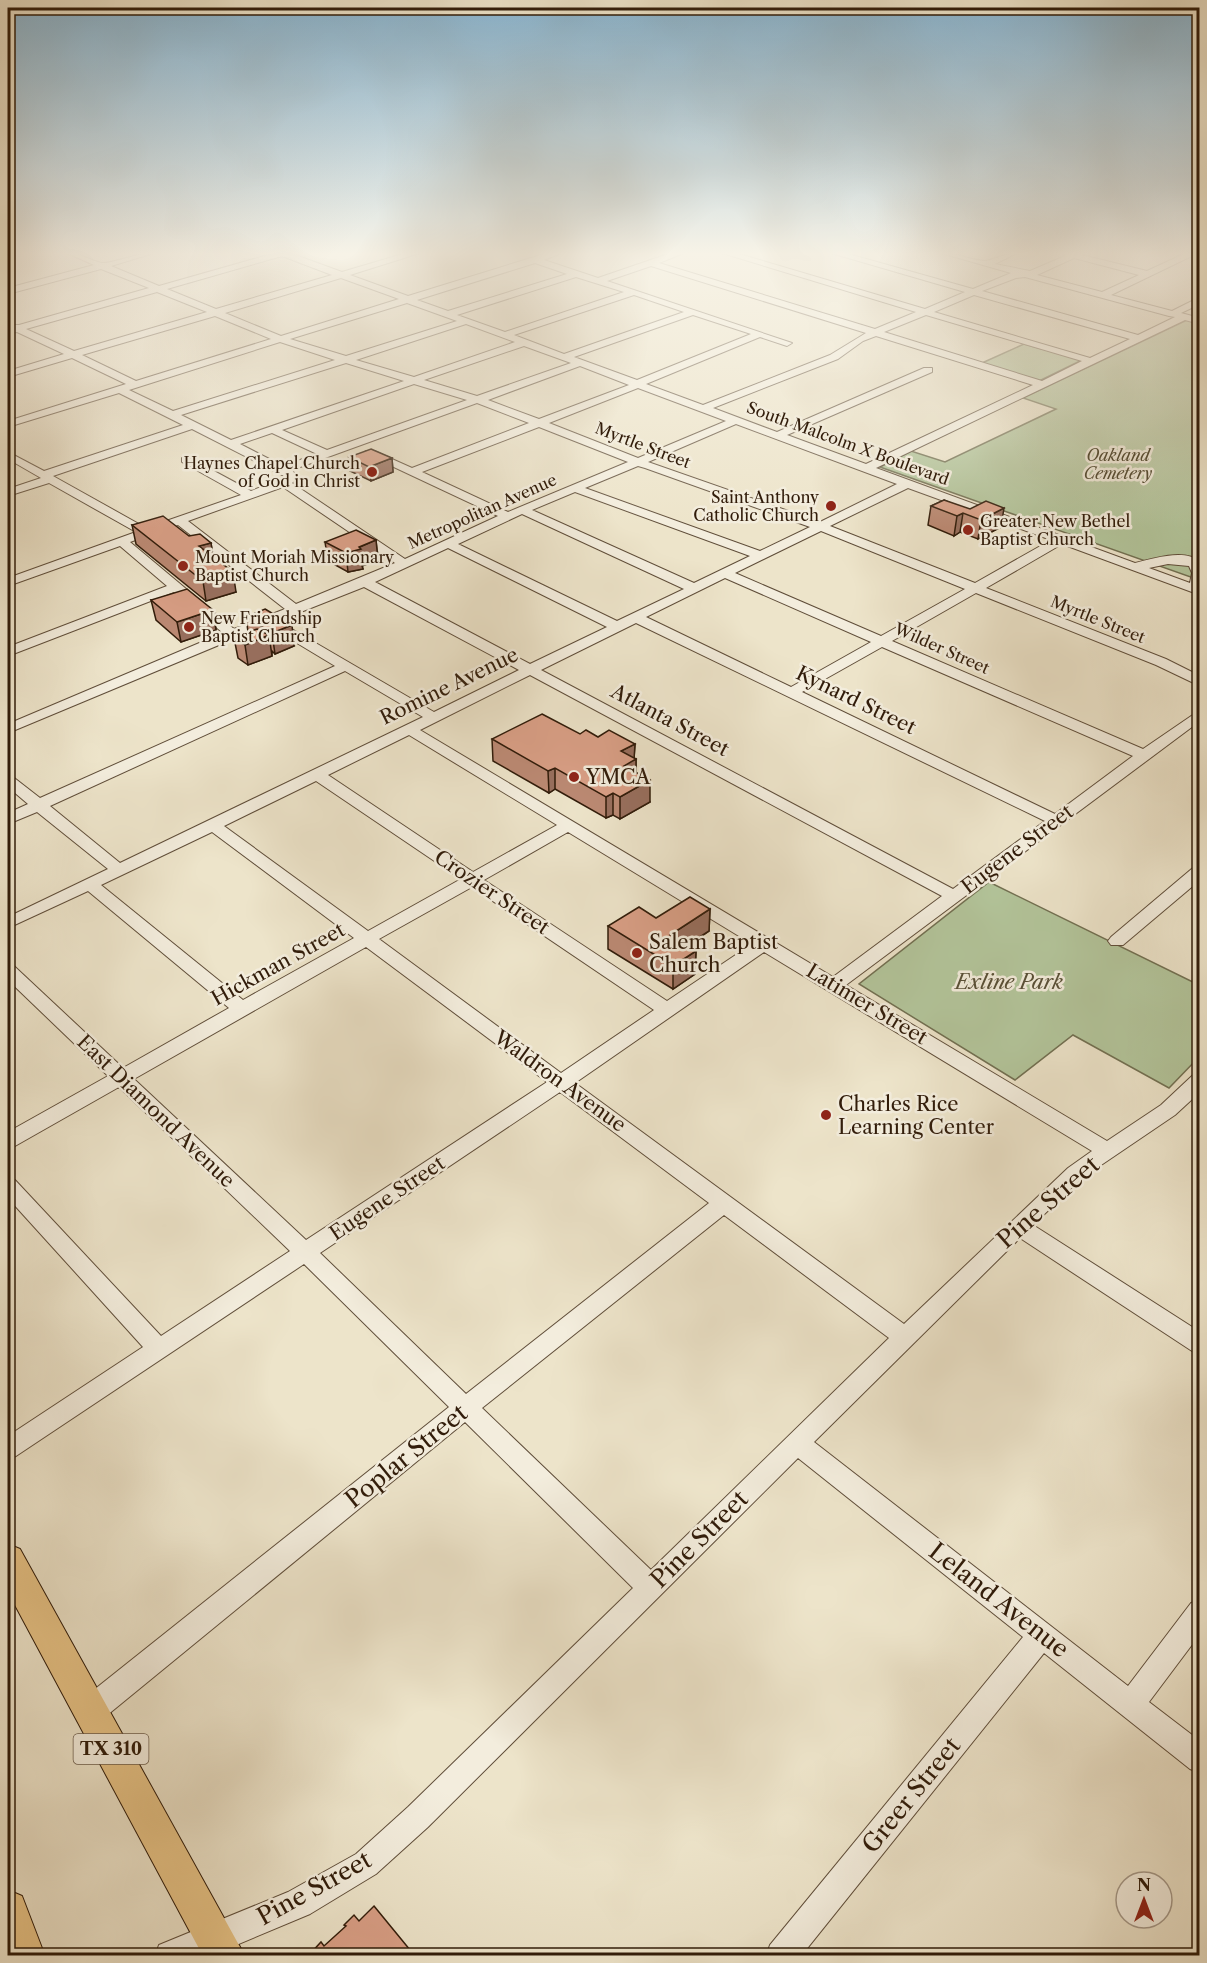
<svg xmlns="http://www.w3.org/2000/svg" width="1207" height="1963" font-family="'Libre Caslon Text',serif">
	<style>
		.green { fill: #b3c59b; stroke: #727052; stroke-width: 1.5 }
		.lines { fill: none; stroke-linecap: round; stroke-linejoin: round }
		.minor-casing { stroke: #604e3a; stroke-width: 2 }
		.major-casing { stroke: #311c0a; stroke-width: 2 }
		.minor { fill: #f3eddd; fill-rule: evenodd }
		.major { fill: #e6c285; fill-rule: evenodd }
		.wall { fill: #bb8973; stroke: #311c0a; stroke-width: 1.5 }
		.shaded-wall { fill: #986f5e; stroke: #311c0a; stroke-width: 1.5 }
		.building { fill: #d99f86; stroke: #311c0a; stroke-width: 1.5 }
		.poi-dot { fill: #8f2418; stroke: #f3eddd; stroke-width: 2 }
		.labels { text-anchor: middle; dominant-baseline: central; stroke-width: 5; stroke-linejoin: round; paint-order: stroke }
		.far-street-label { font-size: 16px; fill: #311c0a; stroke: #f3eddd }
		.far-park-label { font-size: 16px; font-style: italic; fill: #584f36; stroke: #f3eddd }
		.far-poi-label { font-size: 16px; fill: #311c0a; stroke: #f3eddd; text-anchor: start }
		.shield { fill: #f3eddd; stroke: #6b5b49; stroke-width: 1.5 }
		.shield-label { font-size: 18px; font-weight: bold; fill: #311c0a }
		.street-label { font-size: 20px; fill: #311c0a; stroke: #f3eddd }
		.poi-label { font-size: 20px; fill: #311c0a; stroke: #f3eddd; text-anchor: start }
		.park-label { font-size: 20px; font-style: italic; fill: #584f36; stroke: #f3eddd }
		.near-street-label { font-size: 24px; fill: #311c0a; stroke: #f3eddd }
	</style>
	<rect width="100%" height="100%" fill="#ede4ca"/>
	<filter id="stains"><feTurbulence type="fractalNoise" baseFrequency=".00333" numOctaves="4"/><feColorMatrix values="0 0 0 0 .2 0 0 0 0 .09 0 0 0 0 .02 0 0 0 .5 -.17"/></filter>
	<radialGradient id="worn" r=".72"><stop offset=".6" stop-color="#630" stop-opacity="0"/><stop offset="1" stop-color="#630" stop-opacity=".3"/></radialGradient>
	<path class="green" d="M1187 320 1199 323V580L880 467 911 451 945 462 1056 409 1023 398Z
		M1024 344 1082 360 1039 381 982 363Z
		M989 882 1199 985V1057L1169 1088 1073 1035 1015 1080 859 984Z"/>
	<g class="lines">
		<g class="minor-casing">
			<path id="minor" d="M67 253C82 253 92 262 103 263 115 263 136 253 154 253L111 266 159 286 275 253H290L342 272 406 253H420L350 275 408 296 547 253H561L544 260 598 278 671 253H684L659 263 875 329 916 312 722 253H736L925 309 965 292 831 253H845L973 289 1011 273 941 253C957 253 970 260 984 261 993 261 1004 253 1017 253L995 264 1030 271 1065 256 1064 253H1083L1082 255 1147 271 1186 253H1198L1111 295 1172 311 1200 297V304L1181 313 1200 318V324L1185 320 876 468 1135 563C1153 559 1185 548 1200 562V595L1062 544 986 588 1166 659 1200 676V686L1156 665 976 593 892 641 1143 749 1200 710V721L846 985 1107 1141 1161 1105 1193 1075 1200 1073V1092L1175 1115 1082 1178 1033 1225 1200 1332V1353L1192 1351 1020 1238 814 1442 1128 1686 1191 1603 1200 1600V1634L1149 1702 1200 1741V1773L1190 1769 1044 1653 801 1956H766L770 1945 1023 1637 798 1458 428 1827 376 1874 310 1914 210 1956H155L159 1945 288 1892 356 1854 408 1807 633 1588 465 1422 100 1721 90 1725 80 1721 76 1711 80 1701 449 1407 304 1264 16 1456 8 1459V1436L143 1347 8 1198V1177L15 1180 161 1336 290 1251 119 1087 15 1146 8 1148V1132L108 1076 8 980V964L14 966 123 1068 229 1008 88 891 8 928V917L108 869 37 812 8 824V813L28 804 8 787V776L13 777 40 798 335 666 267 625 8 733V724L223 633 174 592 8 656V647L167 586 120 546 8 586V578L136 532 49 483 8 496V489L41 478 8 459V452L44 471 183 425 119 393 8 427V421L126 384 72 358 8 377V371L64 354 17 332 8 334V328L12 325H19L149 288 101 269 8 294V288L94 265ZM282 256 332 275 216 309 167 289ZM1074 258 1139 275 1102 292 1037 275ZM535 263 567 274 448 311 417 300ZM651 266 866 333 830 355 703 405 646 384 760 337 787 346 792 343 607 281ZM576 277 624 292 505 332 457 315ZM1025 277 1169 316 1175 317 1138 335 982 291 1016 278ZM341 278 399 299 281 336 225 313ZM157 292 207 312 74 351 26 329ZM634 295 684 312 564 354 514 335ZM974 295 1130 339 1090 358 934 312ZM407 303 457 321 346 356 290 339ZM693 315 751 334 637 380 574 357ZM926 315 1082 361 1042 381 884 332ZM215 316 271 339 136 381 82 355ZM466 324 515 342 414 377 356 360ZM876 336 1033 385 866 464 787 435 932 372V368H924L777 432 713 408 838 359 863 341ZM280 342 335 360 173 411 129 390ZM524 346 571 363 477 396 424 380ZM346 363 404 381 231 440 181 415ZM580 366 629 385 539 419 488 400ZM414 384 467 400 327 450 282 430ZM638 388 726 421 638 458 549 423ZM477 403 529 423 412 468 374 451H366L364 453 498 516 405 559 292 483 298 478 292 470ZM736 424 897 484 820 522 648 462ZM539 427 628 462 508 512 422 472ZM192 429 286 477 251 491 190 458H182V462L241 495 146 528 53 476ZM272 433 317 454 283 466 240 444ZM638 466 645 468 810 527 760 551 585 488ZM283 487 395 563 296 604 188 521ZM908 488 1051 540 975 583 830 526ZM575 492 750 556 694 583 532 510ZM522 514 684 589 617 621 458 544ZM178 525 285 609 234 629 130 542ZM821 531 965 589 881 636 735 573ZM448 548 607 627 530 664 375 582ZM1168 564 1189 566 1192 573 1190 583 1149 568ZM725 578 871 642 791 687 646 617ZM364 587 519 670 434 712 278 621ZM636 623 1045 821 953 889 541 670ZM882 647 1133 756 1055 814 802 692ZM345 671 423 717 120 863 50 806ZM530 675 942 896 833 977 420 730ZM409 735 557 825 473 872 328 775ZM316 781 461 879 368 931 224 826ZM212 832 354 938 243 1000 101 885ZM568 832 752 944 667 1001 484 880ZM472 887 654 1010 561 1073 379 939ZM366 947 547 1082 306 1240 134 1079ZM764 952 1092 1151 1068 1168 904 1324 575 1083ZM560 1092 709 1203 466 1394 320 1253ZM724 1215 889 1338 651 1570 482 1408Z
				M1200 866V880L1123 945H1111L1108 941 1111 937 1194 867Z"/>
		</g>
		<g class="major-casing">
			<path id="major" d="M8 1544 20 1549 245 1956H203L8 1592Z
				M8 1890 22 1896 45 1956H8Z"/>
		</g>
		<use href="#minor" class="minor"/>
		<use href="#major" class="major"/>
	</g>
	<path class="wall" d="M349 457 392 458 393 472 371 481 350 471Z
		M944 500 1001 527 978 539 960 532 954 536 928 525 931 506Z
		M132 525 189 536 211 543 213 557 236 592 206 601 136 544Z
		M376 540 378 560 362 566 363 569 348 572 328 561 325 542Z
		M151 600 213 610 216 630 181 642 156 620Z
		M246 617 294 646 275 654 272 651V656L248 665 238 658 234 638 248 632Z
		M580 734 635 744 634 758 636 759V772L650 802 620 819 613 815 606 818 555 789 549 793 493 761 492 739Z
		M710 909 709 931 687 946 696 951 695 974 673 989 608 949V926Z"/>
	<path class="shaded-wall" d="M392 458 393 472 371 481 369 467Z
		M1004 508 1001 527 978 539 981 520Z
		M963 513 960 532 954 536 957 516Z
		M376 540 378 560 362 566 363 569 348 572 346 553Z
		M211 543 214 562 199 546Z
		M233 572 236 592 206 601 203 581Z
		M213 610 216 630 181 642 177 622Z
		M292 625 294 646 275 654 272 633Z
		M269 635 272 656 248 665 245 645Z
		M635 744 634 760 636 759V780L624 787 621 751Z
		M555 768V789L549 793 548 771Z
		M650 780V802L620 819V797Z
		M613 793V815L606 818V797Z
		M710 909 709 931 669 957 670 935Z
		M696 951 695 974 673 989V966Z"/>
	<path class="building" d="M371 449 392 458 369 467 349 457Z
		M944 500 970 509 986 501 1004 508 981 520 963 513 957 516 931 506Z
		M163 516 189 536 200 534 211 543 199 546 233 572 203 581 132 525Z
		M356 530 376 540 359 547 361 549 346 553 325 542Z
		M187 589 213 610 177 622 151 600Z
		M265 609 292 625 272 633 246 617Z
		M257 629 269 635 245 645 234 638Z
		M542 714 580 734 586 730 598 737 609 730 635 744 621 751 636 759 624 766 650 780 620 797 613 793 606 797 555 768 548 771 492 739Z
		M690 897 710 909 670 935 696 951 673 966 608 926 639 907 656 918Z
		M374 1906 415 1956H308L321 1942 324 1946 346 1926 344 1925 354 1915 359 1921Z"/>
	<linearGradient id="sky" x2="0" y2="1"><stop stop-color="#89b8d6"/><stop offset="0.48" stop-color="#f7f3e7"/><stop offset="1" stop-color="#f7f3e7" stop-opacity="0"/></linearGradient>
	<rect width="1207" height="528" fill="url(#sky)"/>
	<g class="poi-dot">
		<circle cx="372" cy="472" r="6"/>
		<circle cx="831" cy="506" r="6"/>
		<circle cx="968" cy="530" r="6"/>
		<circle cx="183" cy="566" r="6"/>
		<circle cx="189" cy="627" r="6"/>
		<circle cx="574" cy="777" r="6"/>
		<circle cx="637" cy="953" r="6"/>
		<circle cx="826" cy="1115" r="6"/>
	</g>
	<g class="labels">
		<g class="far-street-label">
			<text transform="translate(848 443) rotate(20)">South Malcolm X Boulevard</text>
			<text transform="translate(643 445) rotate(21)">Myrtle Street</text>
			<text transform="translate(482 511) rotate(-24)">Metropolitan Avenue</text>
			<text transform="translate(1098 619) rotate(22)">Myrtle Street</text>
			<text transform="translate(942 648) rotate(24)">Wilder Street</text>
		</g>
		<g class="far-park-label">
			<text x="1118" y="455">Oakland<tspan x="1118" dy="18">Cemetery</tspan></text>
		</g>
		<g class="far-poi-label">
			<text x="360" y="463" text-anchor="end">Haynes Chapel Church<tspan x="360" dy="18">of God in Christ</tspan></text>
			<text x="819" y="497" text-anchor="end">Saint Anthony<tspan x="819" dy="18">Catholic Church</tspan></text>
			<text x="980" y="521">Greater New Bethel<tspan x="980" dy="18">Baptist Church</tspan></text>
			<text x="195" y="557">Mount Moriah Missionary<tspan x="195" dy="18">Baptist Church</tspan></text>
			<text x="201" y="618">New Friendship<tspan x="201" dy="18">Baptist Church</tspan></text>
		</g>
		<rect class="shield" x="73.5" y="1734" width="75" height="30" rx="4.5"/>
		<g class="shield-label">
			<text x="111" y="1749">TX 310</text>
		</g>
		<g class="street-label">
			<text transform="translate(449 686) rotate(-26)">Romine Avenue</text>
			<text transform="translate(856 700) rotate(26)">Kynard Street</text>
			<text transform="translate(670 720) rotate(28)">Atlanta Street</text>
			<text transform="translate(1017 849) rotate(-37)">Eugene Street</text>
			<text transform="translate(492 892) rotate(34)">Crozier Street</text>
			<text transform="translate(278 964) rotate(-29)">Hickman Street</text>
			<text transform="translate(867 1004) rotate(31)">Latimer Street</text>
			<text transform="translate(560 1081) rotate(36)">Waldron Avenue</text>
			<text transform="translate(156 1111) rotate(44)">East Diamond Avenue</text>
			<text transform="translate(387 1198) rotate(-34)">Eugene Street</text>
		</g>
		<g class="poi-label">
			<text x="586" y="777">YMCA</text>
			<text x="649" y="942">Salem Baptist<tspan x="649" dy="23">Church</tspan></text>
			<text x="838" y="1104">Charles Rice<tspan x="838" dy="23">Learning Center</tspan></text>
		</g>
		<g class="park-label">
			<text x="1009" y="982">Exline Park</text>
		</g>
		<g class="near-street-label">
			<text transform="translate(1048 1202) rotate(-41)">Pine Street</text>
			<text transform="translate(406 1456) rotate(-39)">Poplar Street</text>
			<text transform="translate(699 1539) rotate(-45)">Pine Street</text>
			<text transform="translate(999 1600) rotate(38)">Leland Avenue</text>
			<text transform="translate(911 1795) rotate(-51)">Greer Street</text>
			<text transform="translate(314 1888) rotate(-29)">Pine Street</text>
		</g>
	</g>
	<rect width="1207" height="1963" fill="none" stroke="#ede4ca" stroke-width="30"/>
	<rect x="9" y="9" width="1189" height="1945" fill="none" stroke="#311c0a" stroke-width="3"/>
	<rect x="15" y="15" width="1177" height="1933" fill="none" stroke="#311c0a" stroke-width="1.5"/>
	<g transform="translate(1144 1900)"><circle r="28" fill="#f3eddd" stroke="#a59989" stroke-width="1.5"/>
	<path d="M0-4.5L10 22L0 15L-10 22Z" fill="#8f2418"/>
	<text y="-9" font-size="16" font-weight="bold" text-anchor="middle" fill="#311c0a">N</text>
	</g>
	<rect width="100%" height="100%" filter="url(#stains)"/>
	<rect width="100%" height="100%" fill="url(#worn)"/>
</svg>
